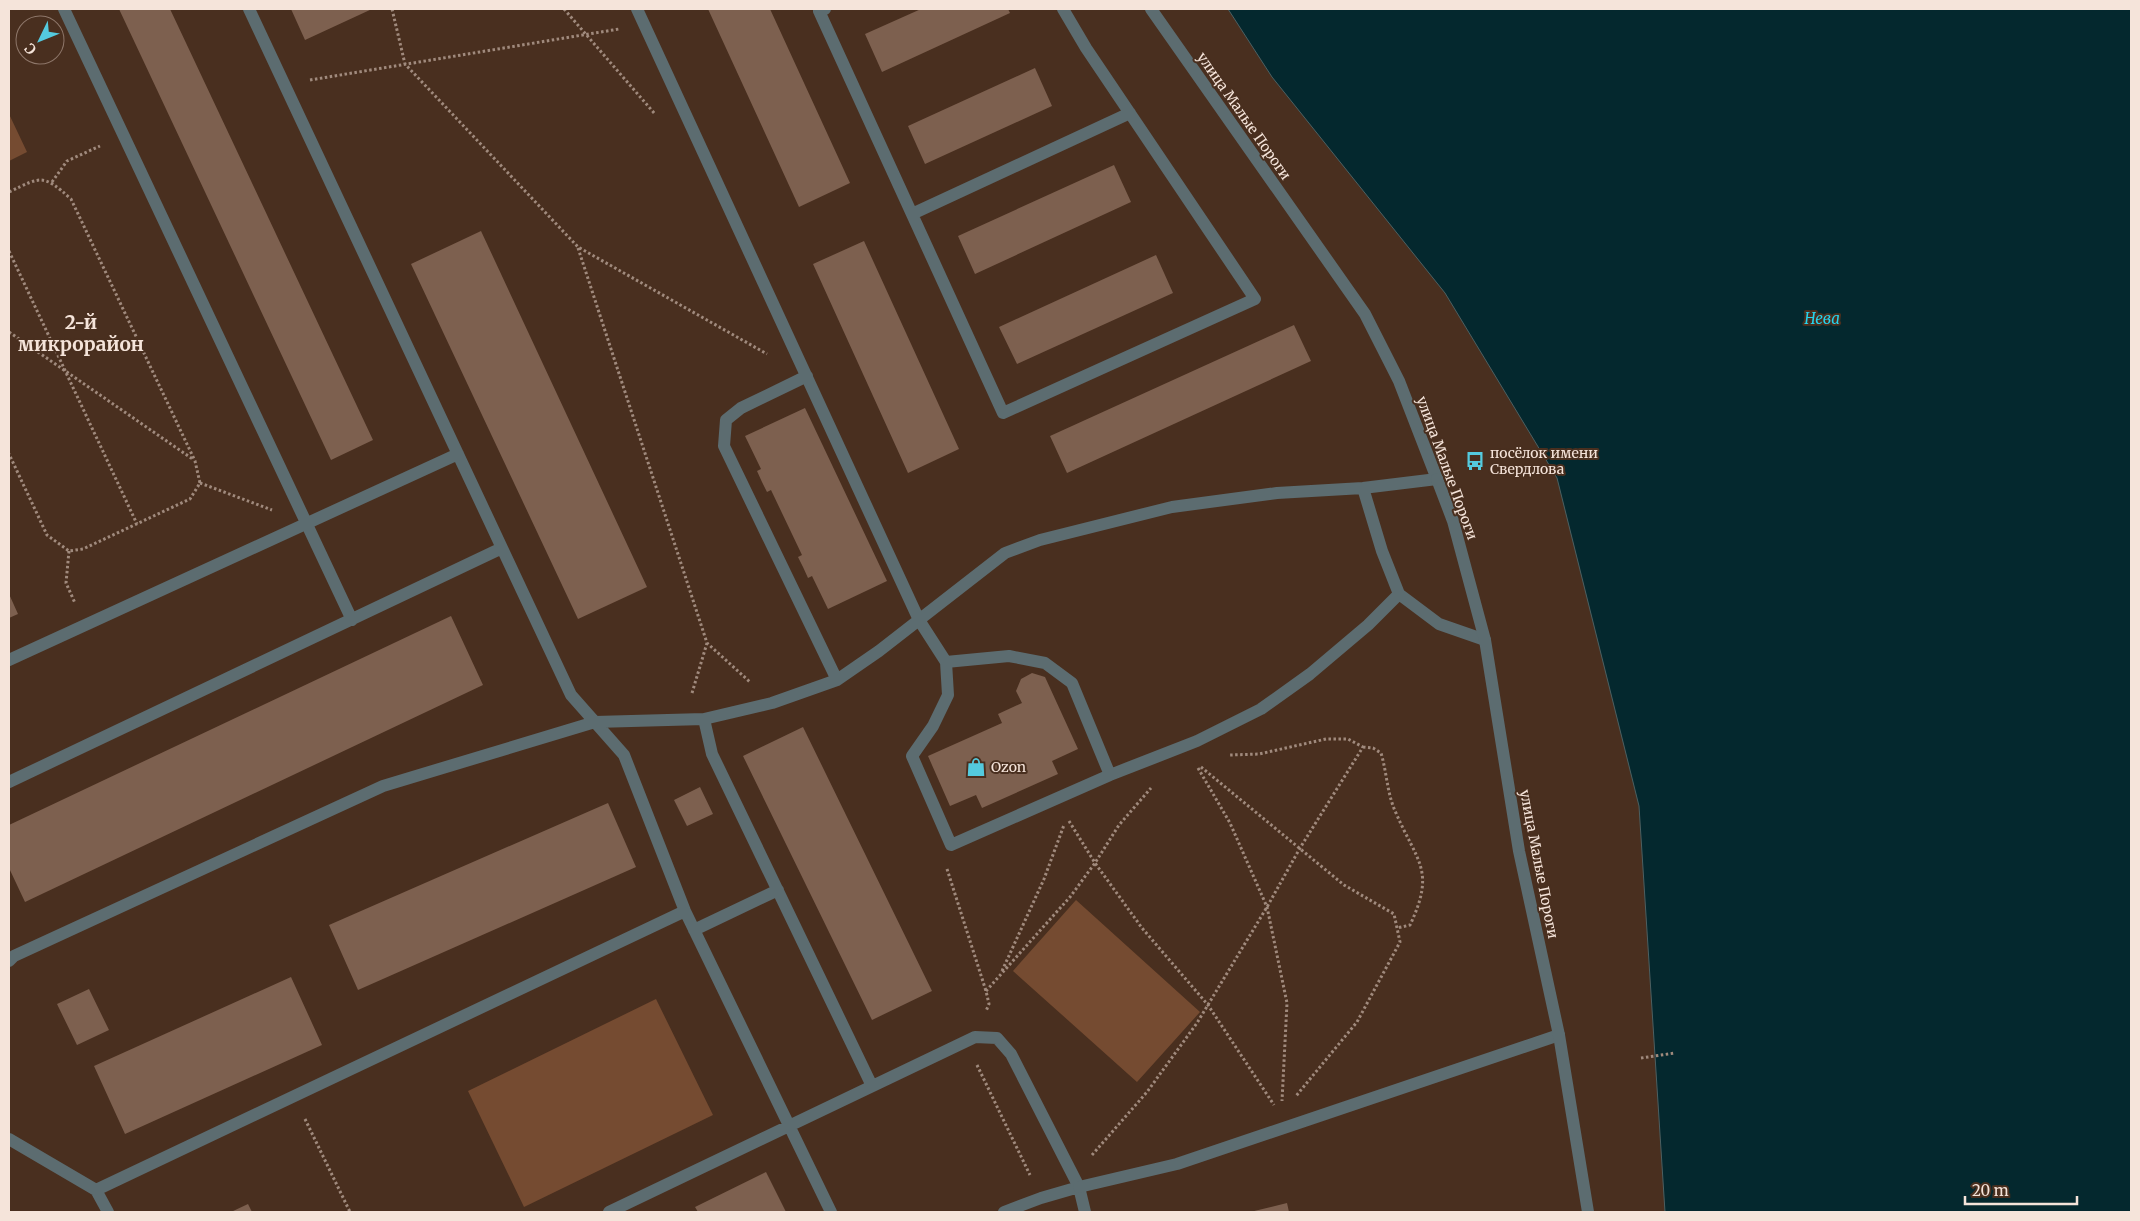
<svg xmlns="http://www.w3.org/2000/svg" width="2140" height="1221" font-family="Merriweather,serif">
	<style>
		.green { fill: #754b31 }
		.water { fill: #04282e; stroke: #4c6062 }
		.building { fill: #7d604f }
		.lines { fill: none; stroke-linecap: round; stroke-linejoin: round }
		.path { stroke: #a08a7d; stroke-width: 3; stroke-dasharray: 2.5 2.5; stroke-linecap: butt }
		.service { stroke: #5c6c70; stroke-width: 12 }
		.minor { stroke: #5c6c70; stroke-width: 12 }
		.tertiary { stroke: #5c6c70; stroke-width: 12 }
		.labels { text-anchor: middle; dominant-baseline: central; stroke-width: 4; stroke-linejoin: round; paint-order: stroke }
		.street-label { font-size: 14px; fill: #f5e4da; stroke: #492f1f }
		.poi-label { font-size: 14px; fill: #f5e4da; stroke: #492f1f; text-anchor: start }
		.water-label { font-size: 15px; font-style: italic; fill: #25d4ee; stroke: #492f1f }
		.district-label { font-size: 19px; font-weight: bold; fill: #f5e4da; stroke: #492f1f }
	</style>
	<rect width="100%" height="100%" fill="#492f1f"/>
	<path class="green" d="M9 114 27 152 9 161Z
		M1076 900 1200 1012 1137 1082 1013 971Z
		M656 999 713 1115 524 1207 468 1091Z"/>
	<path class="water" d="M1228 9H2131V1212H1665L1639 806 1557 478 1445 293 1272 77Z"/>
	<path class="building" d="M119 9H170L373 440 331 460Z
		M291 9H372L305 40Z
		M708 9H770L850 183 799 207Z
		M921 9H1008L1010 13 882 72 865 34Z
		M1035 68 1052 106 925 164 908 126Z
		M1114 165 1131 202 975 274 958 236Z
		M481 231 647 587 578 619 411 264Z
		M864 241 959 449 908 473 813 264Z
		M1156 255 1173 293 1017 364 999 327Z
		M1294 325 1311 361 1067 473 1050 436Z
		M805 408 887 581 828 609 812 576 808 578 803 567 798 557 802 555 771 490 767 492 762 482 757 471 761 469 745 436Z
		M9 594 18 614 9 618Z
		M451 616 483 685 25 902 9 868V825Z
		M1032 673 1045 677 1078 749 1052 761 1058 774 982 808 976 795 950 806 928 756 1002 723 998 714 1022 703 1016 691 1021 679Z
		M803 727 932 991 872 1020 743 756Z
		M700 787 713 814 687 826 674 800Z
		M608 803 636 867 358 990 329 925Z
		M291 977 322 1045 125 1134 94 1066Z
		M89 989 109 1030 77 1045 57 1004Z
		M766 1172 786 1212H698L695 1207Z
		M1287 1203 1289 1212H1250Z
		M248 1204 252 1212H231Z"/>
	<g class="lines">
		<path class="path" d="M392 9 405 64 578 247 767 354
			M564 9 655 114
			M310 80 619 29
			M52 182 67 161 100 146
			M9 192C42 176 43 174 71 199L195 461 200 483 190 499 83 549 69 551 47 535 9 454
			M578 248 707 643 750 682
			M9 251 137 524
			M9 332 194 460
			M200 483 272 510
			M69 551 66 583 75 603
			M692 693 707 643
			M1363 747 1373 748 1381 753C1387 773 1387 794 1396 813 1417 862 1436 870 1410 925L1397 928
			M1201 767 1344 885 1394 914 1400 942 1357 1022 1296 1096
			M1198 768 1230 823 1267 907 1287 1003 1282 1101
			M1069 821 1095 863 1142 928 1208 1005 1274 1105
			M947 869 986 991 989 1004 986 1011
			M1002 971 1044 879 1064 825
			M986 991 1070 897 1095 863 1119 825 1151 788
			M1641 1058 1675 1053
			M977 1065 1030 1175
			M305 1119 350 1212
			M1092 1155 1147 1092 1197 1023 1267 907 1300 848 1363 747 1348 739H1326L1259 754 1230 755"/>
		<path class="service" d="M64 9 352 620
			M249 9 571 695 624 755 685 911 831 1212
			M637 9 919 620 946 662 948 695 933 726 912 756 951 845 1110 775 1197 741 1261 709 1310 674 1368 625 1399 594
			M825 9 819 11 1003 413 1255 299 1086 48 1063 9
			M912 214 1130 113
			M807 376 741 408 726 420 724 446 837 680
			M1363 488 1382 551 1399 594 1439 624 1485 640
			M9 660 458 454
			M946 662 1009 656 1045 663 1072 683 1110 775
			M704 719 712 754 872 1086
			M9 782 502 548
			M694 930 778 890
			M9 961 14 956 383 786 595 722 704 719 772 703 837 680 879 651 1005 553 1040 540 1172 507 1277 493 1363 488 1437 479
			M9 1139 96 1190 108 1212
			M96 1190 685 911
			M609 1212 975 1037 997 1038 1011 1054 1079 1187 1085 1212
			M1004 1212 1041 1198 1079 1187"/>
		<path class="minor" d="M1151 9 1365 314 1399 381 1437 479
			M1079 1187 1177 1164 1559 1035"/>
		<path class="tertiary" d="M1437 479 1453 521 1485 640 1519 851 1559 1035 1588 1212"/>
	</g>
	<defs>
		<g id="bus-bare" transform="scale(1.5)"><path d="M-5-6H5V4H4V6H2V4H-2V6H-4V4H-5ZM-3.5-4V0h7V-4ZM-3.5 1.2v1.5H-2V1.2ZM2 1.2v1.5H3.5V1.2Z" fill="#54cade" stroke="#492f1f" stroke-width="2.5" paint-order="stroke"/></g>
		<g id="shop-bare" transform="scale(1.5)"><path d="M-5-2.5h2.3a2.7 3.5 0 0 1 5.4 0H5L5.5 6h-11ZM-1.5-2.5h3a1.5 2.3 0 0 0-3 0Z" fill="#54cade" stroke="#492f1f" stroke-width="2.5" paint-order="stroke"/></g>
	</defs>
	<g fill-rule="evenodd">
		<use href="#bus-bare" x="1475" y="461"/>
		<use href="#shop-bare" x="976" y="767"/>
	</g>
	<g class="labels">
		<g class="street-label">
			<text transform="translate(1244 116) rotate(55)">улица Малые Пороги</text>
			<text transform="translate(1447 468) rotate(70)">улица Малые Пороги</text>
			<text transform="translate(1539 864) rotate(79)">улица Малые Пороги</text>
		</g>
		<g class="poi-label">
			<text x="1490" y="453">посёлок имени<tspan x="1490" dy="16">Свердлова</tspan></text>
			<text x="991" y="767">Ozon</text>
		</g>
		<g class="water-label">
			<text x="1822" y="318">Нева</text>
		</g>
		<g class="district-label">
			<text x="81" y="322">2-й<tspan x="81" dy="22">микрорайон</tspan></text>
		</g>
	</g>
	<rect width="2140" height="1221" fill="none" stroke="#f5e4da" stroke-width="20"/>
	<g transform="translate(40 40) rotate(227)"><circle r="24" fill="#492f1f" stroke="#8e776a"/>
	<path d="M0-4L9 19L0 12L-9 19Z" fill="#54cade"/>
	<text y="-8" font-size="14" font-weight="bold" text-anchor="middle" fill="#f5e4da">С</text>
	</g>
	<path d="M1965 1196v8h112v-8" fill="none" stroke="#f5e4da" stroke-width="2.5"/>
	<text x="1972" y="1196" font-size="15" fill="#f5e4da" stroke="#492f1f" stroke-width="4" paint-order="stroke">20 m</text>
</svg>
